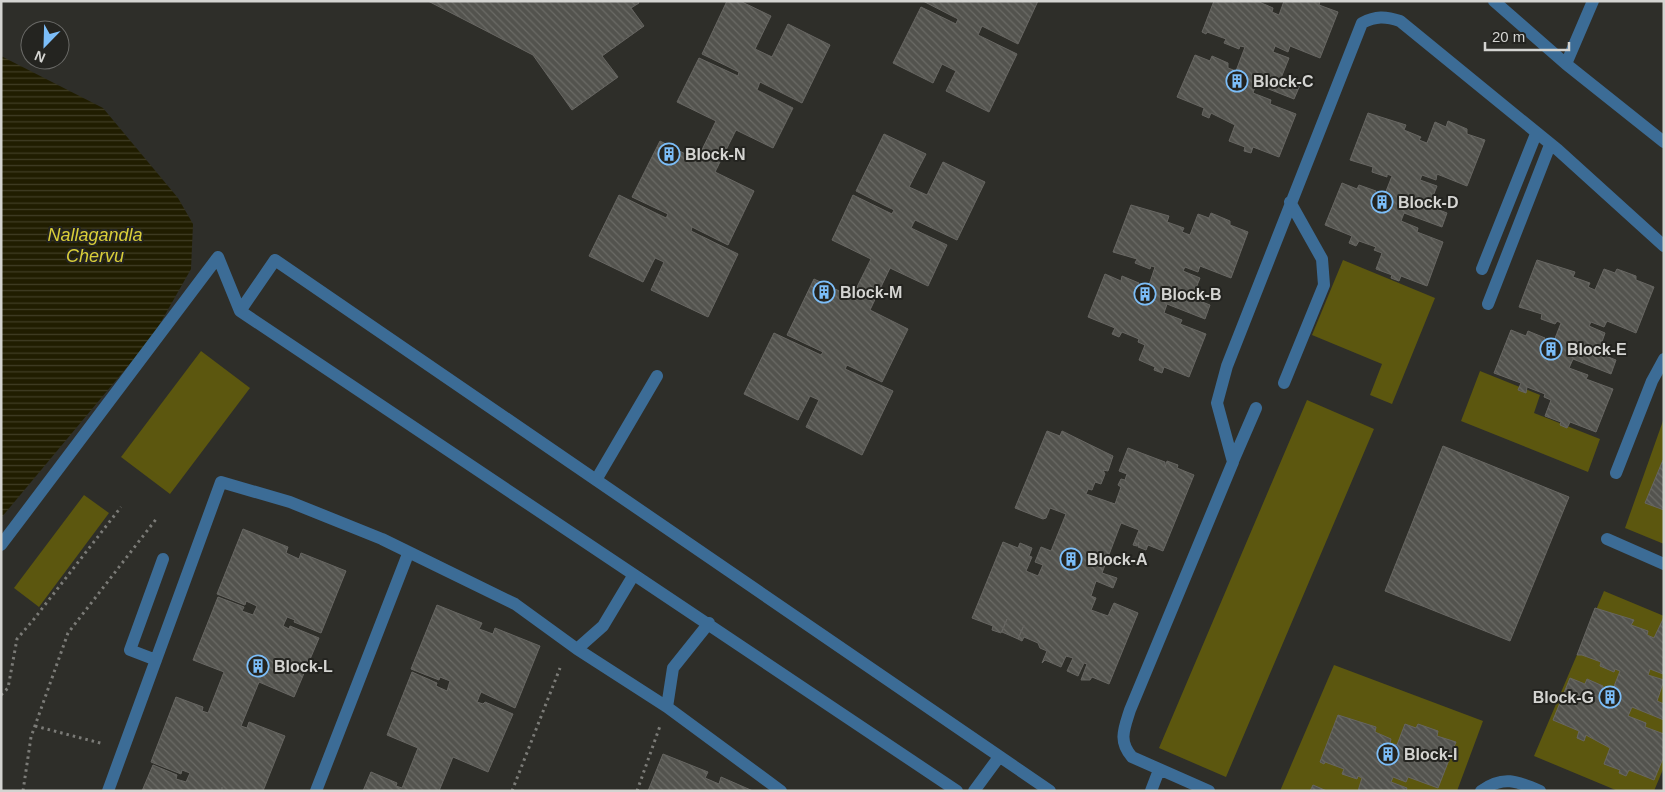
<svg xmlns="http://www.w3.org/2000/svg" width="1665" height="792" font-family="Arial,sans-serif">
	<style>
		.grass { fill: #5c570f }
		.water { fill: url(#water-rules) }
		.building { fill: url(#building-back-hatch); stroke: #676662 }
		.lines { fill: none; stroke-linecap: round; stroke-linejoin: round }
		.path { stroke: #7b7b77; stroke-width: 3; stroke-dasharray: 2.5 4; stroke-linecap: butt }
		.minor { stroke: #3c6c96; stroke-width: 12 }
		.labels { text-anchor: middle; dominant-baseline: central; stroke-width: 4; stroke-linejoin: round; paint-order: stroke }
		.poi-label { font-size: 16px; font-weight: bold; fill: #d4d4d1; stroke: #242420; text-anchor: start }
		.water-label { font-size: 18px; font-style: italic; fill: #d9ce3a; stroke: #242420 }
	</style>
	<defs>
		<pattern id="water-rules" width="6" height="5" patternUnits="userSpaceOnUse" patternTransform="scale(1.25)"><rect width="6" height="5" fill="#201d00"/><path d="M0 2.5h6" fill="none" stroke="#403d24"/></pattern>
		<pattern id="building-back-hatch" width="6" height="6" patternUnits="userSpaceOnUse" patternTransform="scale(1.25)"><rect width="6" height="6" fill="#53534e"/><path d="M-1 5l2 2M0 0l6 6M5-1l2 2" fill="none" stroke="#6b6b66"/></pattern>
	</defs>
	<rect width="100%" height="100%" fill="#2e2e29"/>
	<path class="grass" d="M1343 260 1435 298 1392 404 1370 395 1382 364 1312 335Z
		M201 351 250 388 170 494 121 457Z
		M1480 371 1540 395 1534 413 1600 439 1588 472 1461 421Z
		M1307 400 1374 429 1226 777 1159 748Z
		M1664 418V544L1625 528Z
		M84 495 109 513 39 607 14 588Z
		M1604 591 1664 616V767L1654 791H1618L1534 756Z
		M1334 665 1483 721 1457 791H1280Z"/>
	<path class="water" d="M1 56 103 108 178 198 193 224 191 269 153 336 1 518Z"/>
	<path class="building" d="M428 1H638L639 3 631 8 644 26 602 56 618 77 572 110 533 55Z
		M727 1H740L771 16 755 49 772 57 788 24 830 45 802 103 760 82 757 90 793 108 773 148 736 130 715 172 754 191 728 245 692 227 691 231 738 254 708 317 651 290 664 262 655 258 643 282 589 256 619 195 666 218 668 214 632 197 660 141 697 160 716 121 677 102 699 58 738 76 739 72 702 54Z
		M923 1H1038L1018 44 982 26 978 35 1017 54 989 112 946 91 956 71 942 64 933 83 893 63 921 7 956 24 958 19Z
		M1214 1H1257L1273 8 1272 12 1279 15 1284 1H1320L1319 5 1338 12 1320 58 1290 46 1288 52 1275 46 1273 52 1289 58 1281 78 1300 85 1294 99 1256 84 1253 93 1271 100 1270 104 1296 114 1279 157 1253 147 1251 153 1244 151 1245 147 1229 141 1235 125 1211 113 1209 118 1202 115 1204 108 1177 97 1195 55 1210 61 1212 56 1228 63V68L1236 71 1245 47 1240 46 1239 49 1224 43 1226 39 1207 32 1206 34 1202 32Z
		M1368 113 1406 125 1404 130 1421 137 1419 140 1427 143 1435 122 1446 127 1448 121 1467 129V134L1485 140 1467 186 1437 174 1436 180 1422 175 1420 180 1437 186 1429 206 1447 213 1442 227 1404 213 1401 221 1418 228 1417 232 1443 242 1427 286 1401 276 1399 281 1391 278 1392 275 1376 269 1382 253 1374 250 1376 247 1359 241 1356 246 1349 243 1352 236 1325 225 1342 183 1357 189 1359 185 1376 191V196L1383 199 1392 176 1387 174V177L1372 172 1373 167 1350 160Z
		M884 134 926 154 909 187 927 195 943 162 985 182 957 240 915 220 911 228 947 245 928 286 890 268 870 310 908 329 882 382 847 365 845 369 893 391 862 455 806 427 819 400 810 396 798 420 744 394 774 333 821 355 823 352 787 335 814 279 852 297 871 259 832 240 853 195 892 214 894 210 856 191Z
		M1131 205 1169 216 1167 222 1184 228 1182 232 1190 235 1198 214 1209 218 1211 213 1230 221V225L1248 232 1231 278 1200 266 1198 272 1185 267 1183 271 1200 278 1192 298 1210 305 1205 319 1167 304 1164 313 1182 320 1180 324 1206 334 1189 377 1164 367 1162 373 1154 370 1155 367 1139 360 1145 345 1138 342 1139 339 1122 332 1119 337 1112 334 1115 328 1088 317 1105 274 1121 281 1122 276 1139 283V288L1147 291 1155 267 1151 266 1150 269 1135 263 1137 259 1113 252Z
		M1537 260 1575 272 1573 277 1590 283 1588 287 1595 290 1604 269 1615 273 1617 269 1636 276V280L1654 287 1636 333 1607 321 1604 327 1591 322 1589 326 1605 333 1598 353 1616 360 1611 374 1573 359 1569 368 1588 375 1586 379 1613 389 1596 432 1570 422 1567 428 1560 425 1561 422 1545 416 1551 400 1544 397 1545 394 1527 387 1526 393 1518 390 1521 383 1494 373 1511 330 1526 336 1528 331 1545 338 1544 343 1552 346 1561 323 1557 321 1555 324 1541 319 1542 314 1519 307Z
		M1047 431 1060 436 1062 431 1113 456 1108 471 1103 470 1105 474 1101 484 1095 482 1092 490 1088 489 1086 494 1115 504 1121 487 1118 485 1121 479 1125 480 1127 474 1119 471 1128 448 1165 462V467L1167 461 1178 465 1177 468 1194 475 1163 551 1148 545 1146 550 1138 547 1139 542 1137 546 1133 545 1139 530 1121 523 1102 573 1117 578 1113 588 1096 581 1091 596 1096 598 1091 610 1108 616 1114 603 1138 613 1109 684 1092 677 1090 680H1081L1087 664 1084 663 1078 676 1067 671 1073 658 1066 656 1061 667 1045 660 1042 663 1047 651 1040 648 1038 643 1024 637 1022 641 1018 639 1024 625 1018 639 1002 632 1007 619 1001 633 992 630 993 626 972 618 1003 542 1018 548 1020 543 1032 548 1029 556 1032 557 1026 571 1038 576 1043 565 1035 562 1041 547 1051 551 1066 514 1050 508 1046 518 1043 519 1015 508Z
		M1443 446 1569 497 1510 641 1385 591Z
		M1663 460 1664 461V510L1645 503Z
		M243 529 288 547 286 553 299 559 301 553 346 571 321 633 294 622 295 620 287 617 283 626 289 629 290 626 319 638 294 697 259 682 241 726 247 728 249 722 285 736 263 791H223L222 787 221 791H142L153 765 177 775 176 779 186 782 190 773 182 770 181 774 151 762 176 697 203 707 202 711 208 713 224 672 193 660 218 597 244 607 242 611 253 615 257 606 246 601 245 605 217 594Z
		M437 605 482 623 479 629 493 634 495 628 540 646 515 708 481 692 477 702 483 704 485 702 513 714 488 772 453 757 439 791H363L371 772 397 783 396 786 402 788 418 748 387 735 412 672 437 683 436 686 447 691 450 681 440 677 439 680 411 669Z
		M1595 608 1634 620 1631 625 1648 631 1647 635 1654 638 1664 617V673L1663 674 1650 669 1648 675 1664 680 1657 701 1664 704V720L1632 707 1628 716 1646 723 1645 727 1664 734V756L1654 780 1629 770 1626 776 1619 773 1620 770 1604 764 1610 748 1586 735 1584 741 1577 738 1579 731 1553 720 1570 678 1585 684 1587 679 1603 686V691L1611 694 1620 671 1615 669 1614 672 1600 666 1601 662 1582 655H1577Z
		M1338 715 1376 727 1375 732 1391 739 1390 743 1397 745 1405 724 1416 728 1418 724 1438 731 1437 736 1456 742 1438 788 1408 777 1406 782 1393 777 1391 782 1407 788 1406 791H1358L1362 778 1358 776 1357 779 1342 774 1344 769 1325 762 1324 764 1320 762Z
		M663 754 708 772 705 778 719 784 721 777 753 791H648Z
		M1313 785 1327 791H1310Z"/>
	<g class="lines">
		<path class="path" d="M1 695 8 688 17 639 34 619 121 507
			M35 726 104 744
			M23 791 31 737 68 633 157 518
			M512 791 560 668
			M637 791 660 726"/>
		<path class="minor" d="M1494 1 1566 64 1664 142
			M1566 64 1593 1
			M1482 269 1536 134
			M1488 304 1550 145
			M240 311 275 260 1050 791
			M1284 383 1324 285 1322 259 1290 202
			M1233 461 1256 408
			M1616 473 1652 381 1664 359
			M596 480 657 376
			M1607 539 1664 564
			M1 545 218 257 240 311 957 791
			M577 649 603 626 633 576
			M156 660 130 650 163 559
			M667 707 673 668 709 623
			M108 791 221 482 290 502 382 539 515 604 577 649 667 707 781 791
			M316 791 408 554
			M974 791 999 757
			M1151 791 1159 770
			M1209 791 1132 757C1118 741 1124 729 1130 710L1233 462 1217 403 1227 366 1362 23C1376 16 1385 16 1400 21L1558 150 1664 246
			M1481 791C1503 775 1517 781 1540 791"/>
	</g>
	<defs>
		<g id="building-ring" transform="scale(1.125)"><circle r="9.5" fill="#242420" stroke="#7cbef9" stroke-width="1.5"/><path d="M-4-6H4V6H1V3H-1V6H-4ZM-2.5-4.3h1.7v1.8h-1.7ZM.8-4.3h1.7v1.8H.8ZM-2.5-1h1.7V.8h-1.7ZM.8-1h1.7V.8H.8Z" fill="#7cbef9"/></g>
	</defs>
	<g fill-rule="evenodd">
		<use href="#building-ring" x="1237" y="81"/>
		<use href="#building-ring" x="669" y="154"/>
		<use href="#building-ring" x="1382" y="202"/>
		<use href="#building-ring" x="824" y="292"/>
		<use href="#building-ring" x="1145" y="294"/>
		<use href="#building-ring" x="1551" y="349"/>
		<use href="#building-ring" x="1071" y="559"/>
		<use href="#building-ring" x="258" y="666"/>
		<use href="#building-ring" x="1610" y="697"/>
		<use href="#building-ring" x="1388" y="754"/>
	</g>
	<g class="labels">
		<g class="poi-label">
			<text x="1253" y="81">Block-C</text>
			<text x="685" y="154">Block-N</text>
			<text x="1398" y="202">Block-D</text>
			<text x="840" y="292">Block-M</text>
			<text x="1161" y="294">Block-B</text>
			<text x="1567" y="349">Block-E</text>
			<text x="1087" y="559">Block-A</text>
			<text x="274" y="666">Block-L</text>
			<text x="1594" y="697" text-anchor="end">Block-G</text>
			<text x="1404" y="754">Block-I</text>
		</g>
		<g class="water-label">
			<text x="95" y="235">Nallagandla<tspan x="95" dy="21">Chervu</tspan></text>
		</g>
	</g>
	<rect width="1665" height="792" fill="none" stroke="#d4d4d1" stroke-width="5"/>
	<g transform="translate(45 45) rotate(203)"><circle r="24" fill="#242420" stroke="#6a6a67"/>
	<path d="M0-4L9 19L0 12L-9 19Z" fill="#7cbef9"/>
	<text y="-8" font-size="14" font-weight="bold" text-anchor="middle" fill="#d4d4d1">N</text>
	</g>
	<path d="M1485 42v8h84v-8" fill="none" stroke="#d4d4d1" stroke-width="2.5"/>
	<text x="1492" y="42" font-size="15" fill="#d4d4d1" stroke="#242420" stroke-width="4" paint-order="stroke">20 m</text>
</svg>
